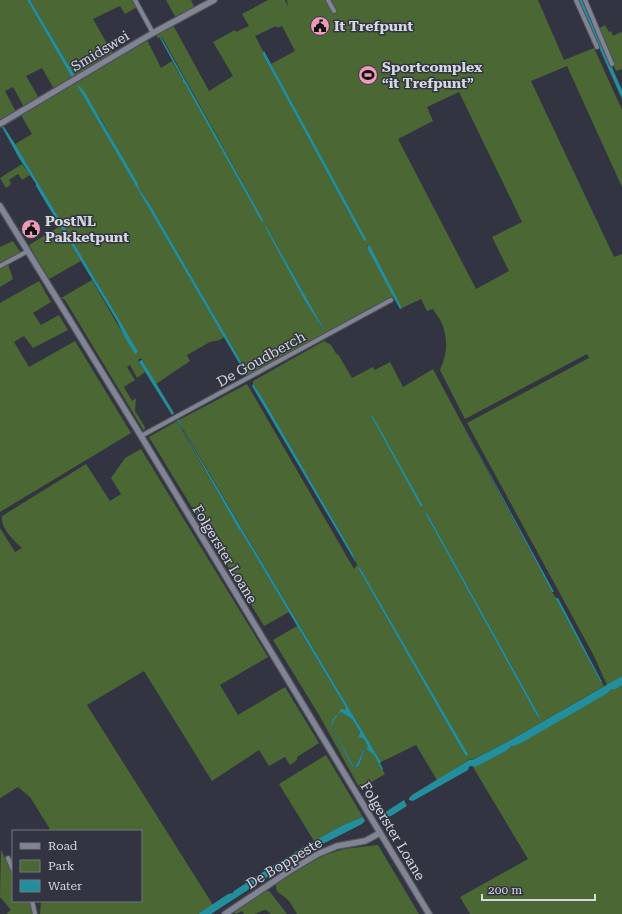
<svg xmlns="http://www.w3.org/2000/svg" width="622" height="914" font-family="'Roboto Serif',serif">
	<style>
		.green { fill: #4b6733; fill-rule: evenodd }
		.water { fill: #238f9d; fill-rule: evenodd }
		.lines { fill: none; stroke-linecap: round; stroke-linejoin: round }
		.street-casing { stroke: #4f515b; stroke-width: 6 }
		.secondary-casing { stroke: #4f515b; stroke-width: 8 }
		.street { stroke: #818492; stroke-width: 4 }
		.secondary { stroke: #818492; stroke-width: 5.5 }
		.labels { text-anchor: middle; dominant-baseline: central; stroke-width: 3; stroke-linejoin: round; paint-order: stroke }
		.poi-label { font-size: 14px; font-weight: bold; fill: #d6d8df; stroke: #323541; text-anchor: start }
		.street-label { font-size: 14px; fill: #d6d8df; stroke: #323541 }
	</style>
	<rect width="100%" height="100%" fill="#323541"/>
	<path class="green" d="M0 0H27L72 78 54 89 42 68 26 76 39 98 24 107 13 87 5 91 16 112 1 121 0 119Z
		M30 0H133L137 7 125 14 120 6 93 19 113 54 75 76Z
		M166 0H191L195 8 176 18Z
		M268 0H285L288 6 287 0H538L564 60 594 48 622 110V187L567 66 531 81 614 257 622 254V676L607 685 594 656 467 423 589 358 587 354 465 419 440 370C447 354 448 343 443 326 441 320 436 314 433 309L427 311 421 299 402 308 368 245 367 248 394 297 248 375 239 358 149 203 139 189 101 119 78 87 224 337 220 340 210 342 187 355 190 361 156 384 141 358 138 360 145 372 137 378 130 365 127 367 135 380 124 387 132 401 136 398 135 411 145 427 144 431 65 300 61 298 92 280 126 339 121 324 110 304 15 144 32 134 21 115 147 40 161 68 172 61 263 222 264 221 162 37H160L158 39 156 34 173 25 209 91 233 76 213 42 235 30 236 32 249 26 242 14ZM276 26 277 28 282 26 295 51 271 64 365 241H364L262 53 263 51 255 36ZM459 92 522 222 492 237 509 271 476 289 398 139 433 121 427 107ZM266 226 324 329 322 328 265 227Z
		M605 25 609 32 611 31 613 36 621 32 622 34V69L616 71 598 29Z
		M22 164 30 175 22 180 18 174 9 180 11 184 6 188 0 178Z
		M60 226 81 261 49 279 29 245Z
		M13 241 21 253 0 263V247Z
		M8 264 13 279 0 287V268Z
		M39 281 51 302 33 313 41 325 59 315 68 330 33 348 24 336 14 342 29 367 75 341 131 433 0 512V303Z
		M324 341 331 345 337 355 338 354 352 378 373 367 375 370 390 362 403 387 433 369 552 592 556 598V599L600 681 602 682 604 686 509 741 471 760 470 759 437 780 416 745 381 762 183 429 179 420 247 384 354 569 357 565 353 554 262 397 253 384V381ZM371 415 423 506 422 508 371 416ZM425 513H427L540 717 538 718 537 716ZM359 566 468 755H465L358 568Z
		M177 421 239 530H240L289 612 264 626 149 437Z
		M141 449 268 657 220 685 238 715 285 687 319 743 297 757V760L290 765 285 757 269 766 259 750 212 781 144 671 87 705 213 905 198 914H40L41 903 39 901H141V831H48L50 829 30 797 18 787 0 798V528L15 552 22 548C14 541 0 528 2 516L86 464 110 501 121 494 111 478 125 458Z
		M297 626 346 708V710C337 713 334 718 331 726L352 766 357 767C362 763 361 754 366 749L374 755 385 774 360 789 319 715 273 640Z
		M622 685V914H470L460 897 528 859 473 767 508 750 511 746H514L608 693 611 689 614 690Z
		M341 712 352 719 360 732 358 735 363 738 368 747 363 751 356 766 353 765 332 727 334 720Z
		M326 755 363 817 343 825 314 841 279 784Z
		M378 845 419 914H297C294 909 291 903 287 899 281 893 275 894 276 883L322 856 344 849Z
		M1 850 13 874V901H29L31 906 32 914H6L11 910 0 897Z
		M266 890 270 892 287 914H271L266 910H264L255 914H244L242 911 236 914 233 911Z"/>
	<path class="water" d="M27 0H30L75 76 72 78Z
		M578 0H582L622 90V99Z
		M161 37 264 221 263 222H262L185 84 183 82V80L160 38Z
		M264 51 366 239 365 241H364L262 53Z
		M78 85 84 91 137 182 139 189 149 203 239 358 248 375H246L78 87Z
		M2 127H4L15 144 110 304 138 352 135 354 124 336 117 321 36 186V184L19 158Z
		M266 226 324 329H323L304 299 265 227Z
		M369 245 370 246 402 308 400 309 367 248Z
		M141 360H142L174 413 172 415 139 362Z
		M253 384 262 397 353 554 356 563 252 386Z
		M372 415 423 506 422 507H421L371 416Z
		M177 420H179L183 430 381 762 380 763 383 769 382 770 374 755 366 749C361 754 362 763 357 767L352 766 331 726 333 719 340 712V710L342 709 345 710 346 708 240 530H239ZM341 712 352 719 360 732 358 737 363 738 368 747 363 751 356 766 353 765 332 727 334 720Z
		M464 426 554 592H552Z
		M425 513H427L540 717 539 718 537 716Z
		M359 566 455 732 468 754 467 756 465 755 358 568Z
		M556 598H558L602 682 600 681 556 599Z
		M622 676V685L614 690 611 689 608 693 523 742 514 746H511L508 750 475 767 471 766 469 767 468 770 413 801 409 800V798L412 795 469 760H472L509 741Z
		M404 800 407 806 391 816 382 818 381 815Z
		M363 817 365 821 362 824 303 854 211 914H198L228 894 233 893 234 891 266 870 271 869V867L314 841 343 825Z"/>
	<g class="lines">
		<g class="street-casing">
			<path id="street" d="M135 0 153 33
				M328 0 334 11
				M576 0 597 47
				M585 0 612 64
				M0 266 28 251
				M141 436 391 300
				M8 858 13 870
				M32 901 35 914"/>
		</g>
		<g class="secondary-casing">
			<path id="secondary" d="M0 124 153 33 214 0
				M0 206 141 436 429 914
				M225 914 288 872 318 854 337 846 365 841 380 833"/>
		</g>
		<use href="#street" class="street"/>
		<use href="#secondary" class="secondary"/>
	</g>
	<defs>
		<g id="civic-disc" transform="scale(1)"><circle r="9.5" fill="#ef9ab9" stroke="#323541"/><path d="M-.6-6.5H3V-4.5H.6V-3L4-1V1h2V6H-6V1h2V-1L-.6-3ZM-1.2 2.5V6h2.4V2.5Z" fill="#111"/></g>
		<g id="stadium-disc" transform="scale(1)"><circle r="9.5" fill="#ef9ab9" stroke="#323541"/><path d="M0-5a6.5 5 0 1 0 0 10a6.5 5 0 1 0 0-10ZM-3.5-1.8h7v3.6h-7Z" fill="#111"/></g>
	</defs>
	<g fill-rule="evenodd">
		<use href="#civic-disc" x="320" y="26"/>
		<use href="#stadium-disc" x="368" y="75"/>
		<use href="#civic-disc" x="31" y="229"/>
	</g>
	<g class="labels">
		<g class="poi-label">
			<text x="334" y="26">It Trefpunt</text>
			<text x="382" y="67">Sportcomplex<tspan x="382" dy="16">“it Trefpunt”</tspan></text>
			<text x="45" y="221">PostNL<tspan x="45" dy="16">Pakketpunt</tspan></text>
		</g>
		<g class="street-label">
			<text transform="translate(100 51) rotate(-31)">Smidswei</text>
			<text transform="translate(261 359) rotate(-29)">De Goudberch</text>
			<text transform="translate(225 554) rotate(59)">Folgerster Loane</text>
			<text transform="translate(393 831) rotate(59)">Folgerster Loane</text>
			<text transform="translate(284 863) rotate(-31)">De Boppeste</text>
		</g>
	</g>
	<rect x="12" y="830" width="130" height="72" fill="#323541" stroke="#747680"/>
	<rect x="20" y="843" width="20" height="6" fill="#818492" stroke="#747680"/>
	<text x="48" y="850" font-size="12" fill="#d6d8df">Road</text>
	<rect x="20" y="860" width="20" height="12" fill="#4b6733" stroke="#747680"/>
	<text x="48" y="870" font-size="12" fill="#d6d8df">Park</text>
	<rect x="20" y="880" width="20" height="12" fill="#238f9d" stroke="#747680"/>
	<text x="48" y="890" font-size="12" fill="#d6d8df">Water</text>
	<path d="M482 894v6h113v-6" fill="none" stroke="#d6d8df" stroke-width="2"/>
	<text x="488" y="894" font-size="12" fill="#d6d8df" stroke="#323541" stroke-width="3" paint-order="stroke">200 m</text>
</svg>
